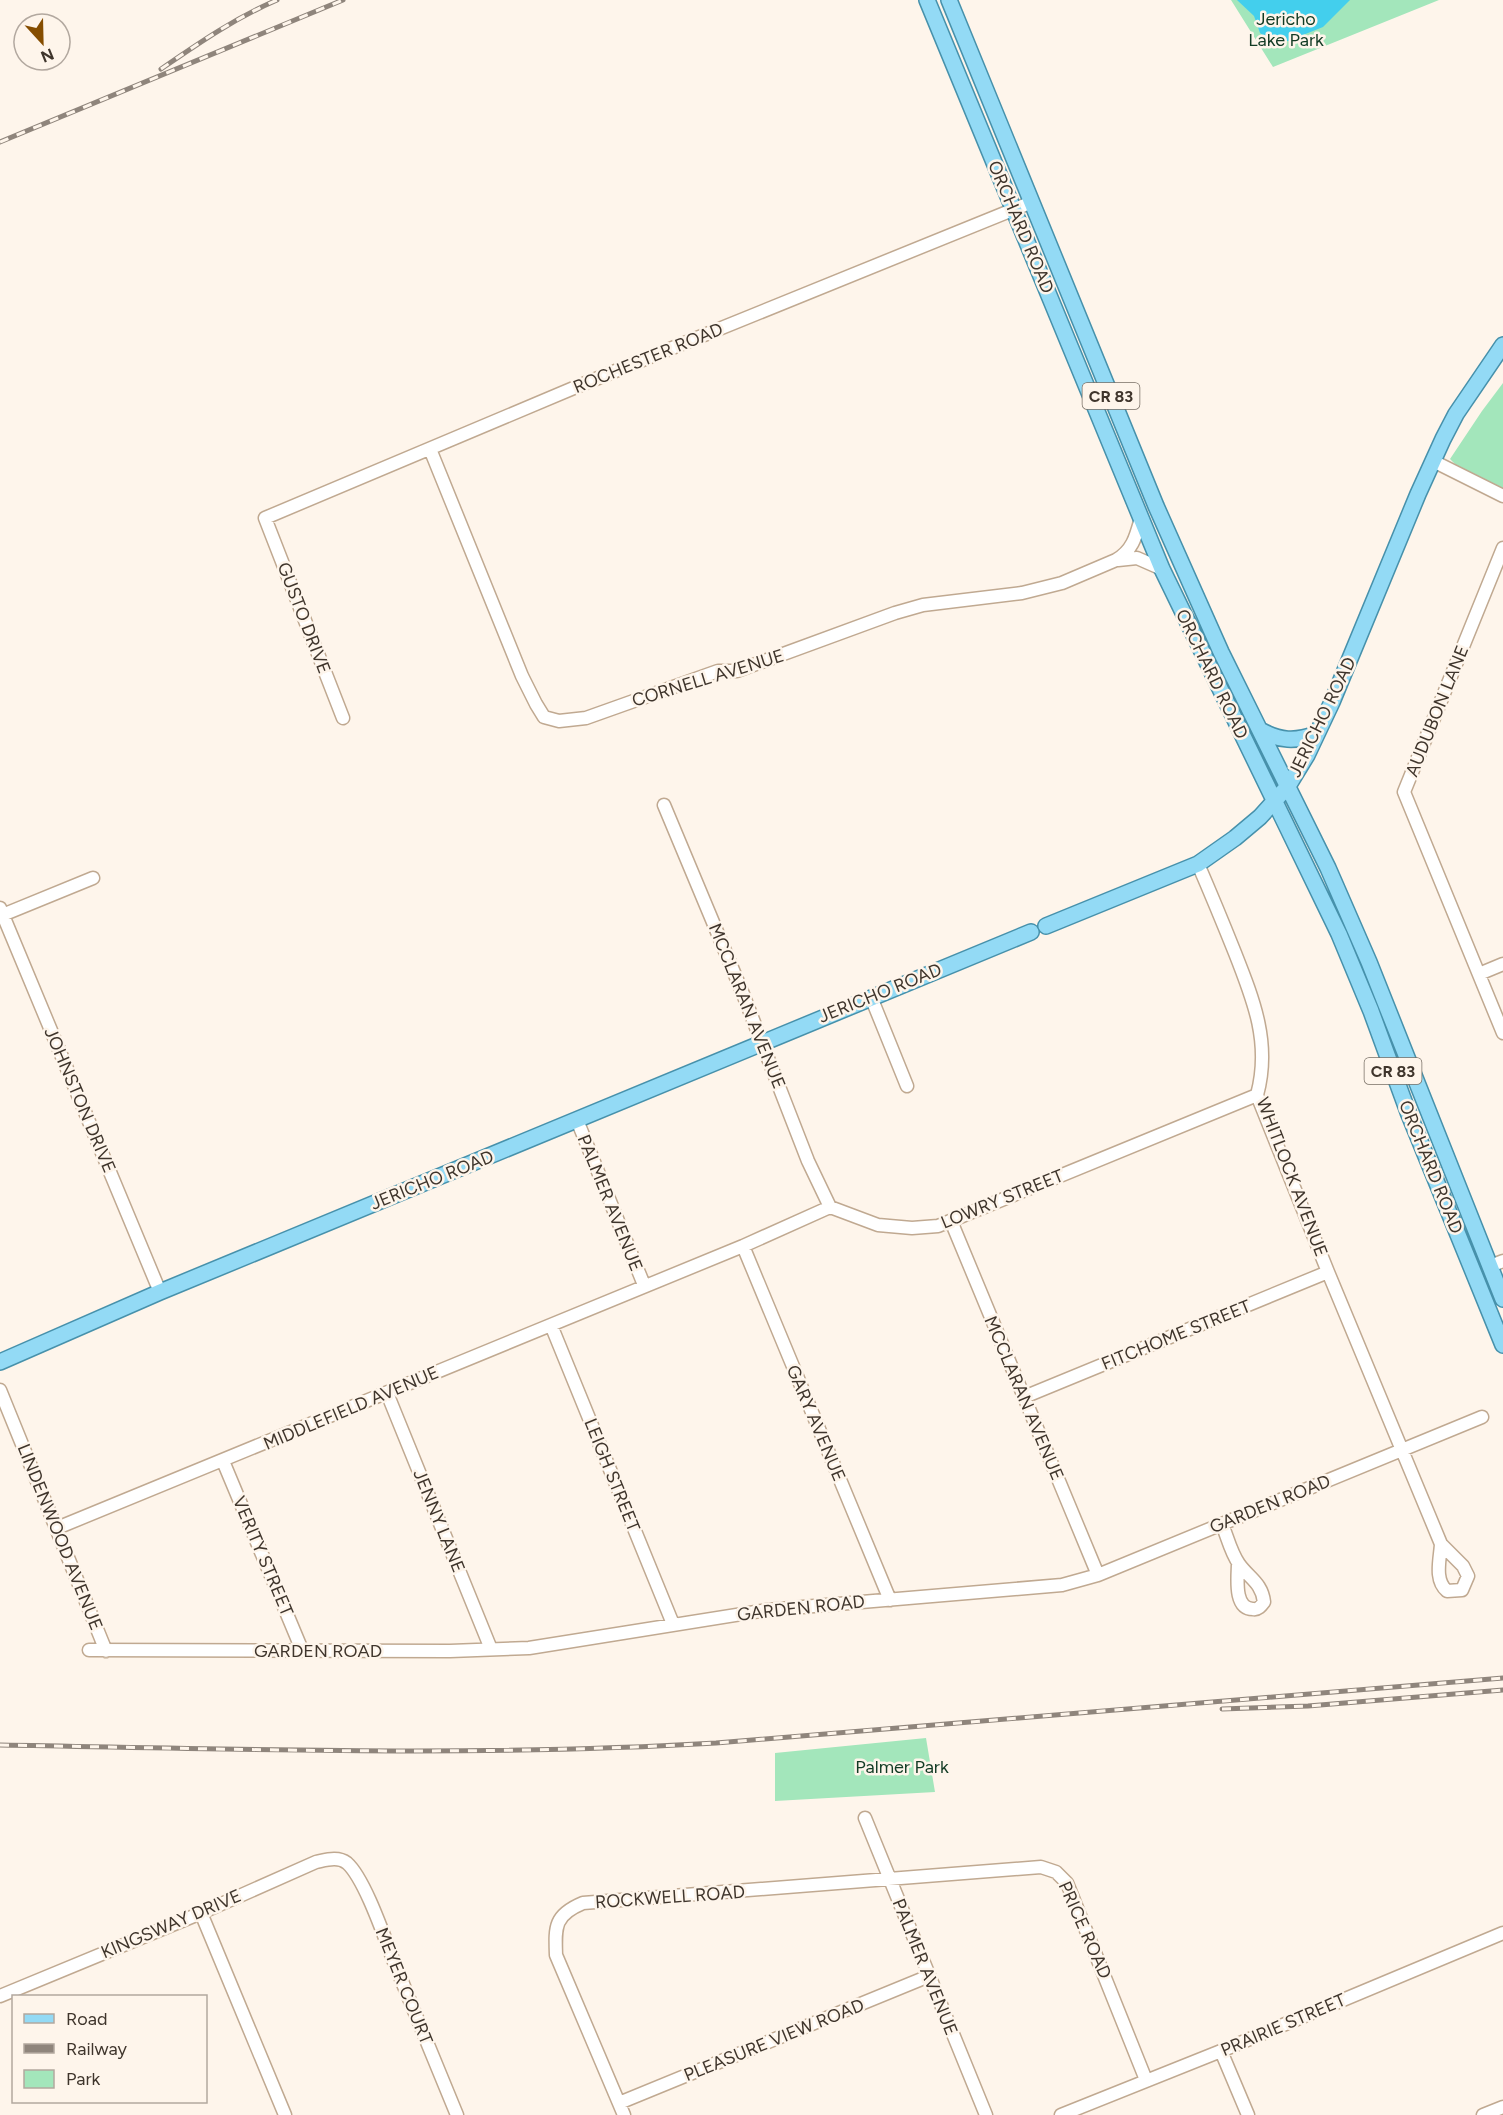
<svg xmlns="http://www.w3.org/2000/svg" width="1503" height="2115" font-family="Figtree,sans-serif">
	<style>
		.green { fill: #a3e6bb }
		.water { fill: #43cfed }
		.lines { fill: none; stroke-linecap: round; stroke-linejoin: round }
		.minor-casing { stroke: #c0a991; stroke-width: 15 }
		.major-casing { stroke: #4791ab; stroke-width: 18 }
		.minor { stroke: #fff; stroke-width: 12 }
		.major { stroke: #93daf5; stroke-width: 15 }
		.rail-casing { stroke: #8f857c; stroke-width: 5 }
		.rail { stroke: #fef5eb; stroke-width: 3; stroke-dasharray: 9; stroke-linecap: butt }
		.labels { text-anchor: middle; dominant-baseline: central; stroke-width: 5; stroke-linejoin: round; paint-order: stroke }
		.shield { fill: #fef5eb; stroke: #786f65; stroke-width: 1.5 }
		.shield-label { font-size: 16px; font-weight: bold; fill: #3f352c }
		.park-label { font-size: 18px; fill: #123b24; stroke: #fef5eb }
		.street-label { font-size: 18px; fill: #3f352c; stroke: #fef5eb }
	</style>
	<rect width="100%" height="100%" fill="#fef5eb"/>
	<path class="green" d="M1231 0H1439L1273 67Z
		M1503 383V489L1460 469 1450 459 1482 411Z
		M926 1738 935 1792 775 1801V1753Z"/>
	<path class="water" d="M1237 0H1350L1323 27 1288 41H1274L1266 38 1260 33 1254 16Z"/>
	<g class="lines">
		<g class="minor-casing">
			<path id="minor" d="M430 449 522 676 536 704 544 717 559 721 586 718 718 671H737L895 613 923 605 1022 593 1062 583 1116 560C1133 550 1136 536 1141 518
				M1433 461 1503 496
				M1503 548 1404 792 1503 1033
				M1118 560 1137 558 1162 569
				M343 718 265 518 576 387 1032 202
				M664 805 743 994 808 1161 830 1207
				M1198 864C1211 894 1223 923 1235 953 1254 1001 1271 1044 1257 1095L1328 1272 1441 1544C1440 1560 1434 1580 1447 1591L1462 1590 1468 1576 1463 1566 1441 1544
				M0 908 160 1292
				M0 916 93 878
				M1479 974 1503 964
				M871 997 907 1086
				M577 1120 644 1285
				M951 1221 1098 1575
				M743 1246 890 1600
				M1490 1266 1503 1261
				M551 1325 673 1624
				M0 1390 106 1651
				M387 1393 491 1649
				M1024 1397 1328 1272
				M223 1461 302 1650
				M1222 1524C1227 1536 1231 1553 1239 1564 1249 1578 1262 1583 1264 1602 1261 1606 1258 1610 1253 1609 1233 1609 1238 1576 1238 1563
				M57 1528 743 1246 830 1207 878 1225 912 1228 938 1226 1257 1095
				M89 1650 450 1651 529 1648 767 1610 1062 1585 1098 1575 1482 1417
				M865 1818 986 2115
				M201 1913 285 2115
				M0 1996 201 1913 316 1862C326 1860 338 1856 347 1863 365 1879 385 1939 394 1962 415 2013 436 2064 457 2115
				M1221 2051 1248 2115
				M619 2103 929 1976
				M624 2115 556 1955C555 1927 554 1915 583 1903L1041 1867 1056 1872 1067 1883 1146 2080
				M1061 2115 1221 2051 1503 1933
				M1483 2115 1503 2107"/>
		</g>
		<g class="major-casing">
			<path id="major" d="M927 0 1162 569 1339 934 1371 1011 1408 1112 1503 1345
				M949 0 1156 506 1221 652 1328 868 1369 962 1503 1299
				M1260 730C1280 741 1295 742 1316 734
				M1046 926 1198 864 1235 838 1260 817 1288 786 1307 755 1332 702 1418 494 1443 439 1456 414 1503 345
				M0 1362 160 1292 1031 932"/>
		</g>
		<use href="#minor" class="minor"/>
		<use href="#major" class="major"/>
		<g class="rail-casing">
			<path id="rail" d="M161 69C199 43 235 18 277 0
				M0 142 343 0
				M1222 1709 1308 1706 1503 1690
				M0 1745C239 1749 477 1757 716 1743L1503 1678"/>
		</g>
		<use href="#rail" class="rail"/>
	</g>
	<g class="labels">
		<g class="shield">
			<rect x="1082.5" y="383" width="57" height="26" rx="4.5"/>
			<rect x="1364.5" y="1058" width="57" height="26" rx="4.5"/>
		</g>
		<g class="shield-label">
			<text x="1111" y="396">CR 83</text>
			<text x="1393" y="1071">CR 83</text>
		</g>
		<g class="park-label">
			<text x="1286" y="19">Jericho<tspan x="1286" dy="21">Lake Park</tspan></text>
			<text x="902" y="1767">Palmer Park</text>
		</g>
		<g class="street-label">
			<text transform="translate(1021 227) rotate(67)">ORCHARD ROAD</text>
			<text transform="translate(648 358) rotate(-22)">ROCHESTER ROAD</text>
			<text transform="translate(304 618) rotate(69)">GUSTO DRIVE</text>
			<text transform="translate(1212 674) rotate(64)">ORCHARD ROAD</text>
			<text transform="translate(708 678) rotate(-17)">CORNELL AVENUE</text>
			<text transform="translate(1437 711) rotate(-68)">AUDUBON LANE</text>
			<text transform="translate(1322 717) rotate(-64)">JERICHO ROAD</text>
			<text transform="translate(880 993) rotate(-22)">JERICHO ROAD</text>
			<text transform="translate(747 1006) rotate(68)">MCCLARAN AVENUE</text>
			<text transform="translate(80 1100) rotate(67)">JOHNSTON DRIVE</text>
			<text transform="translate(1431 1167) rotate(68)">ORCHARD ROAD</text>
			<text transform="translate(1292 1177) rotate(69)">WHITLOCK AVENUE</text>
			<text transform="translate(432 1180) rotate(-22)">JERICHO ROAD</text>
			<text transform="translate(1002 1199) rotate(-22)">LOWRY STREET</text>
			<text transform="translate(610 1203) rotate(68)">PALMER AVENUE</text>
			<text transform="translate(1176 1335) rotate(-22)">FITCHOME STREET</text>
			<text transform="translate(1024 1398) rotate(67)">MCCLARAN AVENUE</text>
			<text transform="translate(351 1408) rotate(-23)">MIDDLEFIELD AVENUE</text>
			<text transform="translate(816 1423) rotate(67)">GARY AVENUE</text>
			<text transform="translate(612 1475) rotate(68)">LEIGH STREET</text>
			<text transform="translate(1270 1504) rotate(-22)">GARDEN ROAD</text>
			<text transform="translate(439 1521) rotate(68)">JENNY LANE</text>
			<text transform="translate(60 1537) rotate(68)">LINDENWOOD AVENUE</text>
			<text transform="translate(263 1556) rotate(67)">VERITY STREET</text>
			<text transform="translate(801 1608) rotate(-6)">GARDEN ROAD</text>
			<text x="318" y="1651">GARDEN ROAD</text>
			<text transform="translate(670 1897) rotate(-4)">ROCKWELL ROAD</text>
			<text transform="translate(171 1924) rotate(-23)">KINGSWAY DRIVE</text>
			<text transform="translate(1085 1930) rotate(66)">PRICE ROAD</text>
			<text transform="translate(925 1967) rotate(68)">PALMER AVENUE</text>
			<text transform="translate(404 1986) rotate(68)">MEYER COURT</text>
			<text transform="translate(1283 2025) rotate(-23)">PRAIRIE STREET</text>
			<text transform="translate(774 2040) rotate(-22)">PLEASURE VIEW ROAD</text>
		</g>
	</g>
	<rect x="12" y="1995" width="195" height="108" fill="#fef5eb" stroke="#b2a89f" stroke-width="1.5"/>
	<rect x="24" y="2014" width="30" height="9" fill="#93daf5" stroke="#b2a89f" stroke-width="1.5"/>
	<text x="66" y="2025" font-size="18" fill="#3f352c">Road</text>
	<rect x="24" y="2044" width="30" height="9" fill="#8f857c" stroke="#b2a89f" stroke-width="1.5"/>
	<text x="66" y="2055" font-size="18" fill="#3f352c">Railway</text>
	<rect x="24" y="2070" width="30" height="18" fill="#a3e6bb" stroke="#b2a89f" stroke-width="1.5"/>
	<text x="66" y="2085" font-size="18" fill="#3f352c">Park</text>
	<g transform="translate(42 42) rotate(158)"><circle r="28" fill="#fef5eb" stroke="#b2a89f" stroke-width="1.5"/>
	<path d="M0-4.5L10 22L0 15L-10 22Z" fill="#854d00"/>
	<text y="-9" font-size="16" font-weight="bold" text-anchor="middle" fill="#3f352c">N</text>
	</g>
</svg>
